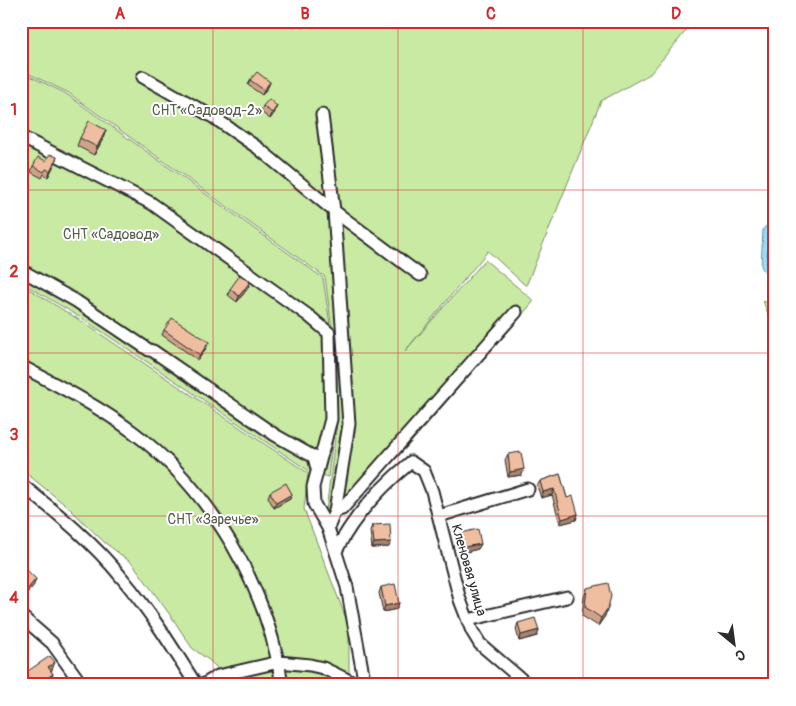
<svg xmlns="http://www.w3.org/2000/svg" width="796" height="706" font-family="Pangolin,sans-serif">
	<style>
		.green { fill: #c8eaa3; stroke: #7a8a67 }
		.water { fill: #99dbfb; stroke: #6d95a8 }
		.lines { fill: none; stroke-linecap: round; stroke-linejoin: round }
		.shore { stroke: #57717e; stroke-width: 1 }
		.minor-casing { stroke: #2b2b2b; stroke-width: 15 }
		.minor { stroke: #fff; stroke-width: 11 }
		.wall { fill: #cea38a; stroke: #2b2b2b }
		.shaded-wall { fill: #a78570; stroke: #2b2b2b }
		.building { fill: #efbea0; stroke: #2b2b2b }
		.grid { fill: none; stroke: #d62828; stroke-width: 1; stroke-opacity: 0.55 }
		.labels { text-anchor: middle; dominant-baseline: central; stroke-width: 4; stroke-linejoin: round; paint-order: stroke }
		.park-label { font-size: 14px; fill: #525b49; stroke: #fff }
		.street-label { font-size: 14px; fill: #2b2b2b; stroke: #fff }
		.neatline { fill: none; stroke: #d62828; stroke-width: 2 }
		.grid-label { font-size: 16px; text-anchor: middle; font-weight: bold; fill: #d62828 }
	</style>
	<rect width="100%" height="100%" fill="#fff"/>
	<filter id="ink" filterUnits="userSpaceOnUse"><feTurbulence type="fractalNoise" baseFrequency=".02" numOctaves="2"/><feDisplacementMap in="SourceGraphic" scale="10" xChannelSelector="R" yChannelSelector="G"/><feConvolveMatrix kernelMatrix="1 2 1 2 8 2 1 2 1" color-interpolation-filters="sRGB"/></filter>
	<g filter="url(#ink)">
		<path class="green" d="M21 21H692L691 25 650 74 601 101 526 286 488 251 405 351 485 260 534 301 407 447 340 517 326 511 337 422 333 337 325 277 67 92 21 70Z
			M21 72 65 93 323 278 332 338 335 422 328 477 309 471 83 319 21 282Z
			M21 284 81 321 308 473 304 509 349 626V677L347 685H225L216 667 210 661 192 648 173 619 133 564 104 542 69 508 21 469Z
			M763 301 775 305V332Z"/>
		<path class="water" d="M775 217V284L771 283 761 266 763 229Z"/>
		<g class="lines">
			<path class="shore" d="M775 224 768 232 767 264 775 279"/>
			<g class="minor-casing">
				<path id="minor" d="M143 77 213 117 258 148 334 211 349 424 335 511 328 528
					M322 115 334 211 420 275
					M21 137 151 203 309 316 329 333 331 419 313 487 314 504 328 528 347 587 365 685
					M21 270 76 301 149 350 153 351 275 435 314 457 317 469
					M21 366C59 386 98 406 133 432 212 491 268 588 282 685
					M21 484C57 513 93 542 122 578 150 611 173 648 196 685
					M335 511 342 509 516 312
					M439 516 528 489
					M336 551C353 517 382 486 411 462L424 471 432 491 460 600 472 631 480 644 528 685
					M21 616 52 643 82 685
					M468 620 567 597
					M203 685 218 676 279 662 310 665 323 668 358 685"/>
			</g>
			<use href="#minor" class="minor"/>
		</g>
		<path class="wall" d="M250 80 270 82 268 87 262 95 248 85Z
			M263 106 275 112 270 119 261 112Z
			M80 138 103 139 94 155 77 146Z
			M46 161 55 163 48 177 44 174 42 178 31 172 33 166Z
			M250 282 248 288 237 302 228 295 230 289Z
			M164 330 206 348 198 360 162 335Z
			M508 454 522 475 508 477 505 460Z
			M560 474 567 498 578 514 576 520 560 524 552 495 541 498 537 486 540 481Z
			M270 492 292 494 290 499 274 508 268 497Z
			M372 525 389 547 372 548 370 531Z
			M461 533 481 544 478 549 462 553 459 539Z
			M21 572 34 585 23 598 21 596Z
			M381 587 399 603 397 609 383 612 379 593Z
			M587 588 605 616 598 626 582 616 584 597Z
			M518 623 539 630 537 636 519 641 516 629Z
			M52 670 51 671 53 674 50 682 46 685H25L22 681 25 673Z"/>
		<path class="shaded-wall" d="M270 82 268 87 262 95 264 90Z
			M277 106 275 112 270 119 272 113Z
			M106 130 103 139 94 155 97 147Z
			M57 157 55 163 48 177 50 171Z
			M250 282 248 288 237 302 239 296Z
			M209 342 206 348 198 360 200 355Z
			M524 469 522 475 508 477 510 472Z
			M554 489 552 495 541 498 543 492Z
			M292 494 290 499 274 508 276 503Z
			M578 514 576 520 560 524 562 519Z
			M391 542 389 547 372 548 374 543Z
			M481 544 478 549 462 553 464 547Z
			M36 579 34 585 23 598 25 592Z
			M399 603 397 609 383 612 385 606Z
			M608 608 605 616 598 626 601 618Z
			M539 630 537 636 519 641 521 635Z
			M55 662 52 670 45 675 48 667Z
			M53 674 50 682 46 685H37Z"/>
		<path class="building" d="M257 72 270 82 264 90 250 80Z
			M269 99 277 106 272 113 263 106Z
			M89 121 106 130 97 147 80 138Z
			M50 154 57 157 50 171 46 169 44 172 33 166 38 157 46 161Z
			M240 275 250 282 239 296 230 289Z
			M172 318 209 342 200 355 164 330Z
			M521 452 524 469 510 472 508 454Z
			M560 474 567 498 573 496 578 514 562 519 554 489 543 492 540 481Z
			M286 483 292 494 276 503 270 492Z
			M390 524 391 542 374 543 372 525Z
			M478 529 481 544 464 547 461 533Z
			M25 568 36 579 25 592 22 589 21 590V572Z
			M608 583 611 596 608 608 601 618 585 607 587 588Z
			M395 584 399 603 385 606 381 587Z
			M535 618 539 630 521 635 518 623Z
			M50 656 55 662 48 667 53 674 37 685H34L25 673Z"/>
	</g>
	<path class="grid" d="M213 21V685M398 21V685M583 21V685M21 190H775M21 353H775M21 516H775"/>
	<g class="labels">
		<g class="park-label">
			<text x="207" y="110">СНТ «Садовод-2»</text>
			<text x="111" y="234">СНТ «Садовод»</text>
			<text x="213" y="519">СНТ «Заречье»</text>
		</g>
		<g class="street-label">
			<text transform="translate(469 570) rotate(74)">Кленовая улица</text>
		</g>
	</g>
	<rect width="796" height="706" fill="none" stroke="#fff" stroke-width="55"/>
	<g transform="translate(734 644) rotate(151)" stroke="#ffffff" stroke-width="4" paint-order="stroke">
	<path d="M0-4L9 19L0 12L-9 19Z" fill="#2b2b2b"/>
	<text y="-8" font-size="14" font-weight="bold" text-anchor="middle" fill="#2b2b2b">С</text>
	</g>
	<rect x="28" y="28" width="740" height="650" class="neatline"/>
	<g class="grid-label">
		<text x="120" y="19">A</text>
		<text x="305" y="19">B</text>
		<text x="491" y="19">C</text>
		<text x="676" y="19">D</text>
		<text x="14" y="115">1</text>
		<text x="14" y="277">2</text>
		<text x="14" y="440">3</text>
		<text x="14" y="603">4</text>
	</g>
</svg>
